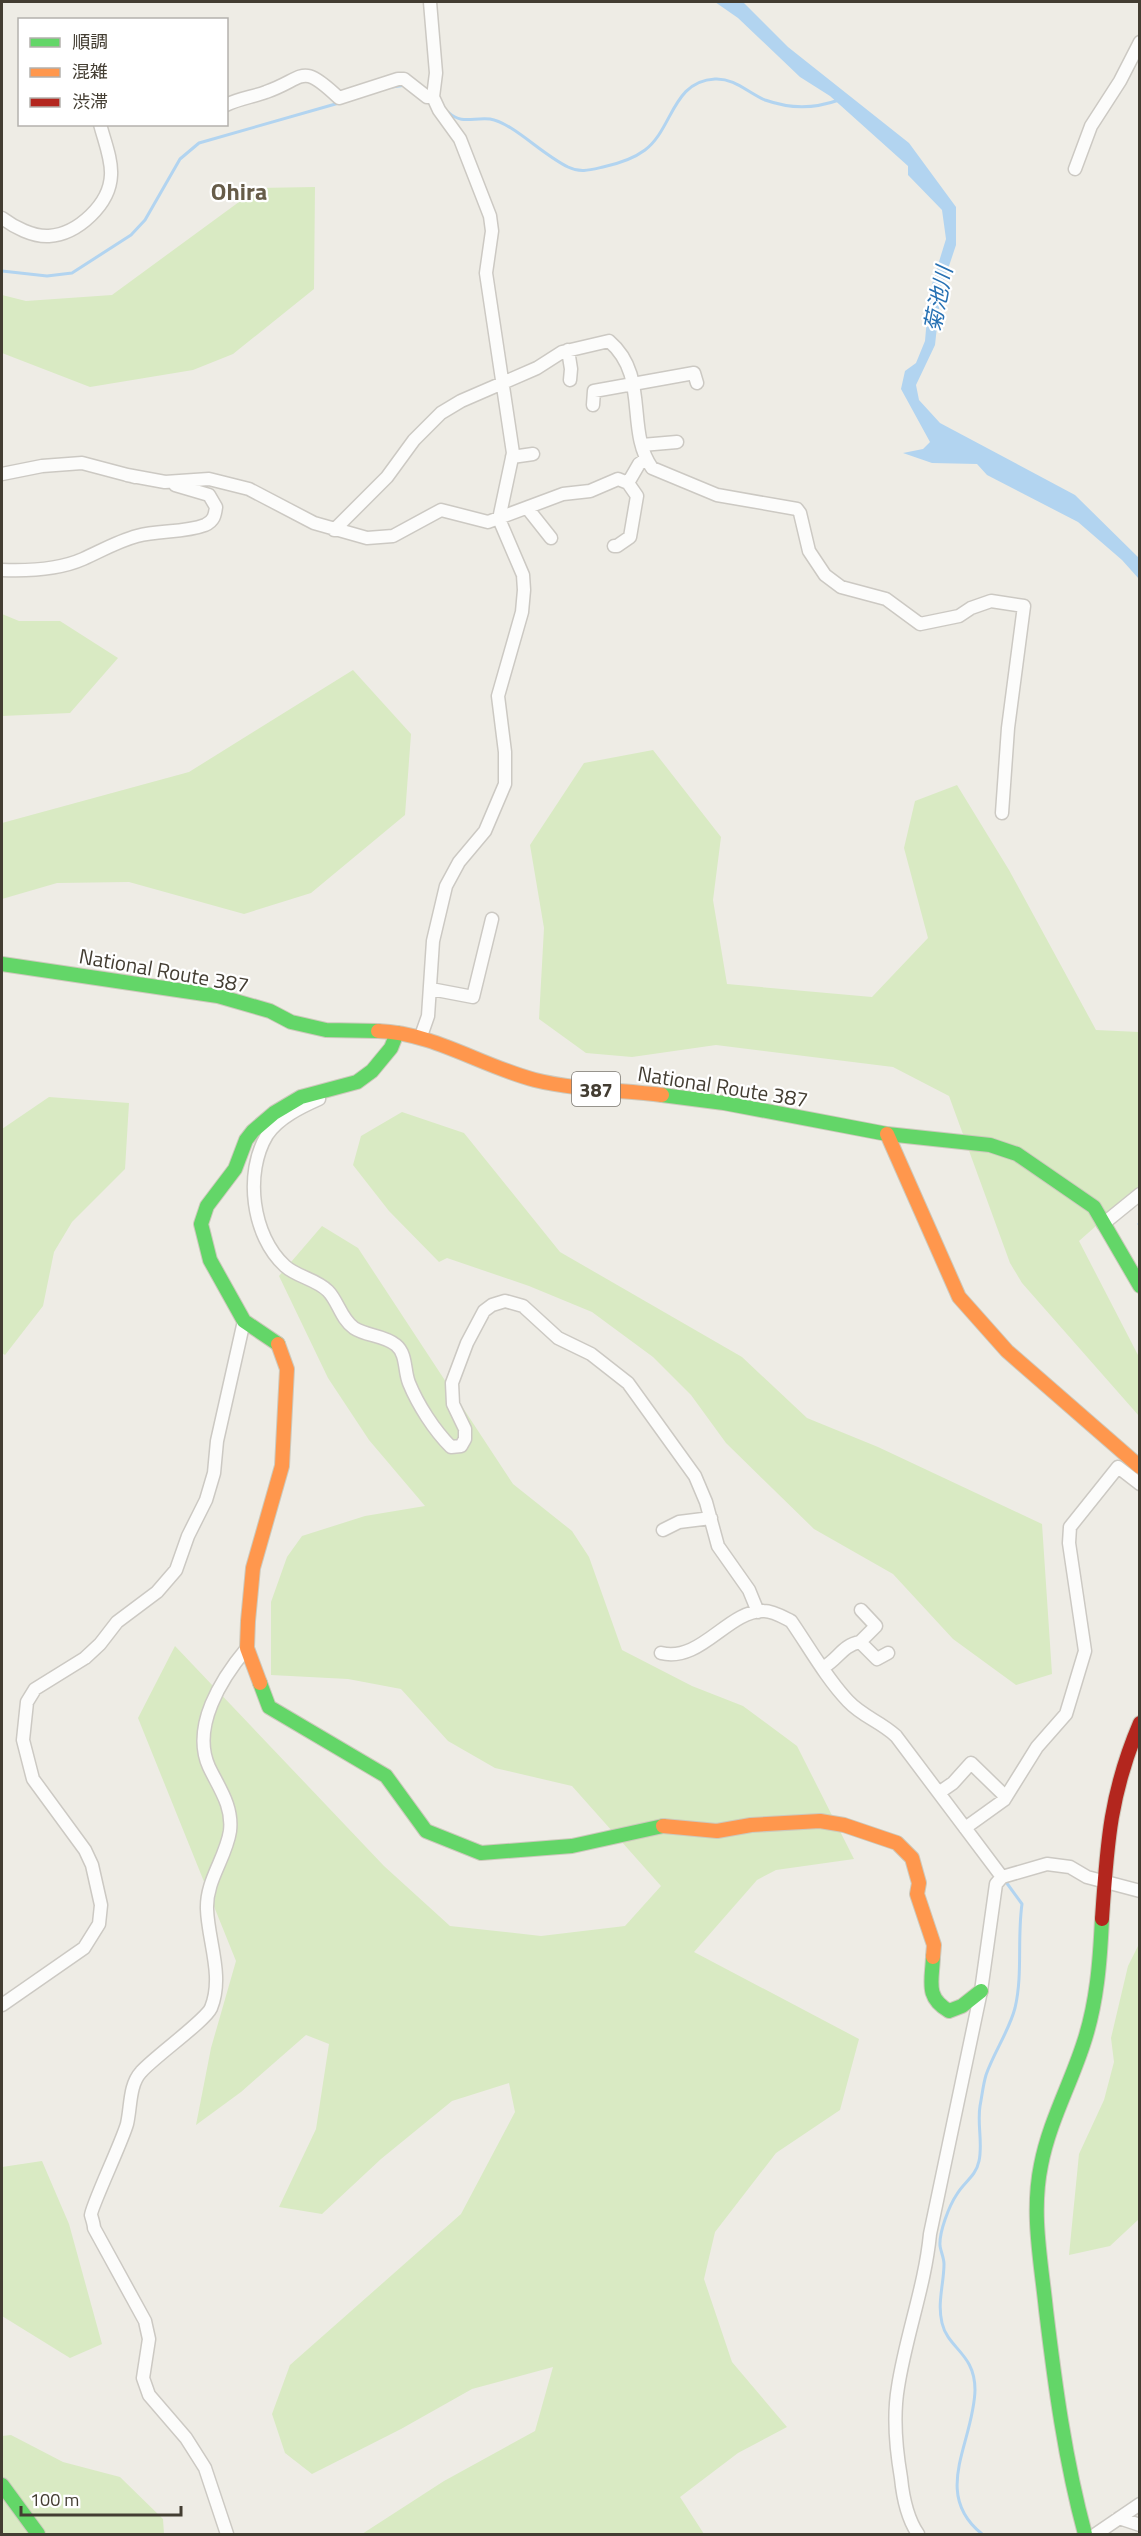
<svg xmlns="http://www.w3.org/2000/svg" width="1141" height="2536" font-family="'Titillium Web','Noto Sans JP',sans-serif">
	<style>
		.green { fill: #d9eac3 }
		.water { fill: #b2d4f0 }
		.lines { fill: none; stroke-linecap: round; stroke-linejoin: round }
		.stream { stroke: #b2d4f0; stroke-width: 3 }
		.street-casing { stroke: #ccc9c3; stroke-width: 15 }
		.fast-casing { stroke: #cdc9bc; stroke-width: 16 }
		.slow-casing { stroke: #cdc9bc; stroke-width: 16 }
		.jam-casing { stroke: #cdc9bc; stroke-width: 16 }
		.street { stroke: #fcfcfb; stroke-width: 12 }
		.fast { stroke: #63d668; stroke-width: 14 }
		.slow { stroke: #ff974d; stroke-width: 14 }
		.jam { stroke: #b3261e; stroke-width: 14 }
		.labels { text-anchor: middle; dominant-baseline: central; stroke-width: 4.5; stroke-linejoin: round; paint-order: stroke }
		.shield { fill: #fff; stroke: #7b7770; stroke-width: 1.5 }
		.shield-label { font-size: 20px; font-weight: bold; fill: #433d32 }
		.street-label { font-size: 21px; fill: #433d32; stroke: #fff }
		.water-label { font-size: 22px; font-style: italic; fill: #2771b3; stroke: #fff }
		.quarter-label { font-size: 24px; font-weight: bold; fill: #665c49; stroke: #fff }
	</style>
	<rect width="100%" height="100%" fill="#eeece5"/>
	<path class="green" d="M315 187 314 289 233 354 193 370 90 387 2 353V295L26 301 112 295 258 188Z
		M2 614 19 621H60L118 658 70 713 2 716Z
		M353 670 411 734 405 815 311 893 244 914 129 882 57 883 2 899V823L189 772Z
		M653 750 721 837 713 900 727 984 872 997 928 938 904 848 915 801 957 785 1009 870 1096 1030 1139 1032V1188L1079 1241 1139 1357V1416L1022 1283 1010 1263 949 1096 893 1067 716 1045 632 1057 586 1053 539 1019 544 928 530 845 584 763Z
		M49 1097 129 1103 125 1169 72 1222 54 1252 43 1306 5 1355 2 1353V1129Z
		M402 1112 464 1133 560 1252 742 1357 807 1418 878 1447 1042 1524 1052 1674 1016 1685 953 1639 893 1574 814 1529 726 1443 691 1395 653 1357 592 1312 529 1286 447 1258 439 1262 389 1211 353 1165 361 1136Z
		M322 1226 358 1248 513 1484 572 1531 589 1557 622 1650 692 1686 743 1706 797 1746 854 1859 776 1870 757 1880 694 1952 859 2039 840 2110 776 2153 715 2232 704 2279 732 2362 787 2427 738 2453 680 2497 704 2534H362L444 2481 535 2431 553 2367 472 2389 401 2429 312 2474 285 2453 272 2414 290 2365 461 2214 515 2112 509 2083 452 2101 381 2159 322 2214 279 2207 316 2129 329 2044 306 2035 241 2092 196 2125 211 2048 236 1961 138 1718 175 1646 384 1866 450 1926 541 1936 625 1926 661 1886 572 1786 495 1768 448 1741 401 1689 348 1679 271 1675V1602L287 1557 302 1536 365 1516 425 1506 369 1440 328 1378 279 1276Z
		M1139 1944V2219L1110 2246 1069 2255 1079 2154 1104 2100 1114 2062 1111 2038 1128 1966Z
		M42 2161 69 2224 102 2344 70 2358 2 2316V2167Z
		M11 2435 63 2462 120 2477 163 2519 164 2534H2V2436Z"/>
	<path class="water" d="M715 2H743L788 47 909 143 956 207V245L941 290 935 345 916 385 919 400 940 423 1075 495 1139 558V579L1122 560 1078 522 987 475 977 464 932 463 903 453 923 449 930 442 901 389 905 371 916 363 925 341 929 294 946 239 942 210 908 175V166L830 96 800 77 738 18Z"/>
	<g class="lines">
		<path class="stream" d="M392 87 406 85
			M448 112C462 125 473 117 490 119 497 120 506 125 511 128 530 140 548 157 568 167 580 173 590 170 603 167 617 164 633 159 645 150 673 129 672 81 715 79 735 78 748 93 765 100 791 109 813 109 839 100
			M2 271 47 276 72 273 131 235 145 220 180 159 199 143 339 103
			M1139 1224 1140 1223
			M982 2534C931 2493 974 2442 975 2390 975 2353 948 2349 942 2323 937 2303 944 2283 944 2264 944 2258 941 2252 940 2246 939 2232 949 2206 957 2194 964 2182 976 2176 979 2161 983 2143 977 2124 980 2106 982 2096 983 2085 986 2075 994 2052 1009 2031 1015 2008 1023 1974 1017 1939 1022 1904L1006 1882"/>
		<g class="street-casing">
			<path id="street" d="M226 105C240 98 253 97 266 92 306 78 300 61 339 98L398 79H404L427 97H433
				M1075 169 1091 126 1120 81 1140 42
				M2 218C14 227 33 237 49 236 78 234 110 204 111 175 112 159 104 140 100 124
				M568 350 571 369 570 380
				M593 405 594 391 694 373 697 383
				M642 445 677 442
				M512 457 533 454
				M2 474 42 466 82 463 135 477
				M127 475 165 482 209 479 249 489 314 523 367 538 393 536 441 510 488 522 563 494 590 491 618 479 628 483 637 496 630 537 617 546H614
				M628 483 639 464 646 459
				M528 509 551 538
				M334 530 387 477 414 440 441 413 461 401 537 368 562 352 609 341C650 376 625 430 652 468L717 495 797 509 800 513 809 551 825 575 841 587 886 599 920 624 959 616 971 608 991 601 1024 606 1008 728 1002 813
				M2 570C28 571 58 570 83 559 101 551 118 541 137 536 159 530 184 533 205 525 214 521 215 515 216 507L209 495 175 485
				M431 989 473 997 492 919
				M421 1036 428 1016 433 941 446 886 459 862 485 831 505 784V752L498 696 522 612 524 590 523 575 499 519 513 453 486 273 492 231 490 216 460 139 439 110 433 97 436 73 430 2
				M319 1099C301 1107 278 1118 267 1135 244 1173 252 1236 285 1266 297 1277 316 1279 328 1291 338 1301 341 1319 354 1328 366 1336 384 1335 396 1345 407 1354 404 1371 409 1383 418 1405 434 1430 451 1447L461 1446 465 1439V1429L453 1404 452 1383 467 1343 484 1311 492 1305 505 1301 523 1306 558 1338 591 1354 628 1383 695 1476 706 1502 718 1546 749 1590 758 1612
				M1103 1224 1140 1194
				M663 1530 679 1522 711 1518
				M860 1642 876 1626 861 1610
				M661 1653C701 1663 728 1610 764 1611 773 1611 783 1617 791 1621 809 1647 826 1678 848 1701 863 1717 880 1721 896 1736L1002 1877
				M824 1667C838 1659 843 1645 860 1642L877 1659 888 1653
				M940 1792 953 1783 971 1763 1006 1797
				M965 1828 1004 1800 1037 1747 1066 1714 1085 1651 1069 1543 1070 1527 1118 1467 1140 1484
				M2 2005 84 1948 99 1924 101 1905 92 1865 85 1850 33 1779 23 1740 27 1702 35 1689 85 1658 100 1644 117 1622 157 1592 176 1570 188 1536 206 1500 214 1473 217 1441 244 1321
				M1119 2518 1140 2525
				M227 2534 205 2468 186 2438 149 2395 143 2378 149 2339 145 2321 94 2228C94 2224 92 2219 91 2215 91 2207 122 2142 127 2124 131 2107 129 2085 141 2072 154 2057 205 2021 211 2008 224 1976 208 1941 207 1909 206 1880 226 1858 230 1831 233 1806 219 1788 209 1767 191 1727 221 1679 247 1648
				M918 2534C907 2518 903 2498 901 2478 896 2449 893 2416 898 2387 906 2335 925 2286 930 2234L981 1991 996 1884 1002 1877 1047 1864 1070 1867 1087 1877 1140 1891
				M1096 2534 1140 2504"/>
		</g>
		<g class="fast-casing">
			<path id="fast" d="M2 964 218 996 270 1011 291 1022 326 1030 378 1031
				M662 1095 724 1103 887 1134 990 1145 1017 1154 1094 1207 1140 1286
				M278 1344 244 1321 210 1260 201 1224 207 1206 235 1169 246 1140 253 1131 274 1113 301 1097 357 1082 372 1071 391 1048 397 1033
				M260 1683 269 1707 386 1776 426 1831 481 1853 572 1846 663 1826
				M933 1957C932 1982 925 1997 949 2011L962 2006 981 1991
				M2 2485 38 2534
				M1085 2534C1065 2460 1055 2385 1046 2310 1041 2261 1031 2213 1041 2165 1049 2123 1070 2085 1083 2045 1097 2004 1100 1961 1102 1919"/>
		</g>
		<g class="slow-casing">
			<path id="slow" d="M378 1031C434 1033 481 1066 535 1080 575 1090 621 1090 662 1095
				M887 1134 959 1297 1007 1351 1140 1467
				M260 1683 247 1648 248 1621 253 1568 282 1466 287 1369 278 1344
				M663 1826 717 1831 751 1825 820 1821 844 1825 897 1843 912 1858 919 1883 917 1894 934 1945 933 1957"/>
		</g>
		<g class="jam-casing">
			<path id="jam" d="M1102 1919C1107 1844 1110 1793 1140 1723"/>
		</g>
		<use href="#street" class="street"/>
		<use href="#fast" class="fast"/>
		<use href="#slow" class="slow"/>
		<use href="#jam" class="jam"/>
	</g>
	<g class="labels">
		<rect class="shield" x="572" y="1072" width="48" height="34" rx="4.5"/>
		<g class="shield-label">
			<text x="596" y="1089">387</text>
		</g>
		<g class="street-label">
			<text transform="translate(164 970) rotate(10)">National Route 387</text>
			<text transform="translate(723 1086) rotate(9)">National Route 387</text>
		</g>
		<g class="water-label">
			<text transform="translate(938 299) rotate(-79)">菊池川</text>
		</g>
		<g class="quarter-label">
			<text x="239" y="191">Ohira</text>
		</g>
	</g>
	<rect width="1141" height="2536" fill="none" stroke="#433d32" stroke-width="6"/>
	<rect x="18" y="18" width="210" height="108" fill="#ffffff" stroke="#b4b1ad" stroke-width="1.5"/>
	<rect x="30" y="38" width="30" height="9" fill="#63d668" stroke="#b4b1ad" stroke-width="1.5"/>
	<text x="72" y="48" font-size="18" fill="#433d32">順調</text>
	<rect x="30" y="68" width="30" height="9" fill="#ff974d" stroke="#b4b1ad" stroke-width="1.5"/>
	<text x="72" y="78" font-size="18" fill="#433d32">混雑</text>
	<rect x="30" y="98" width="30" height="9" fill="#b3261e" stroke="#b4b1ad" stroke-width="1.5"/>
	<text x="72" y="108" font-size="18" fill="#433d32">渋滞</text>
	<path d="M21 2506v9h160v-9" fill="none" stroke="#433d32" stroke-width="3"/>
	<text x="30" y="2506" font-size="18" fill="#433d32" stroke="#ffffff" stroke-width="4.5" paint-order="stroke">100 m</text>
</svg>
